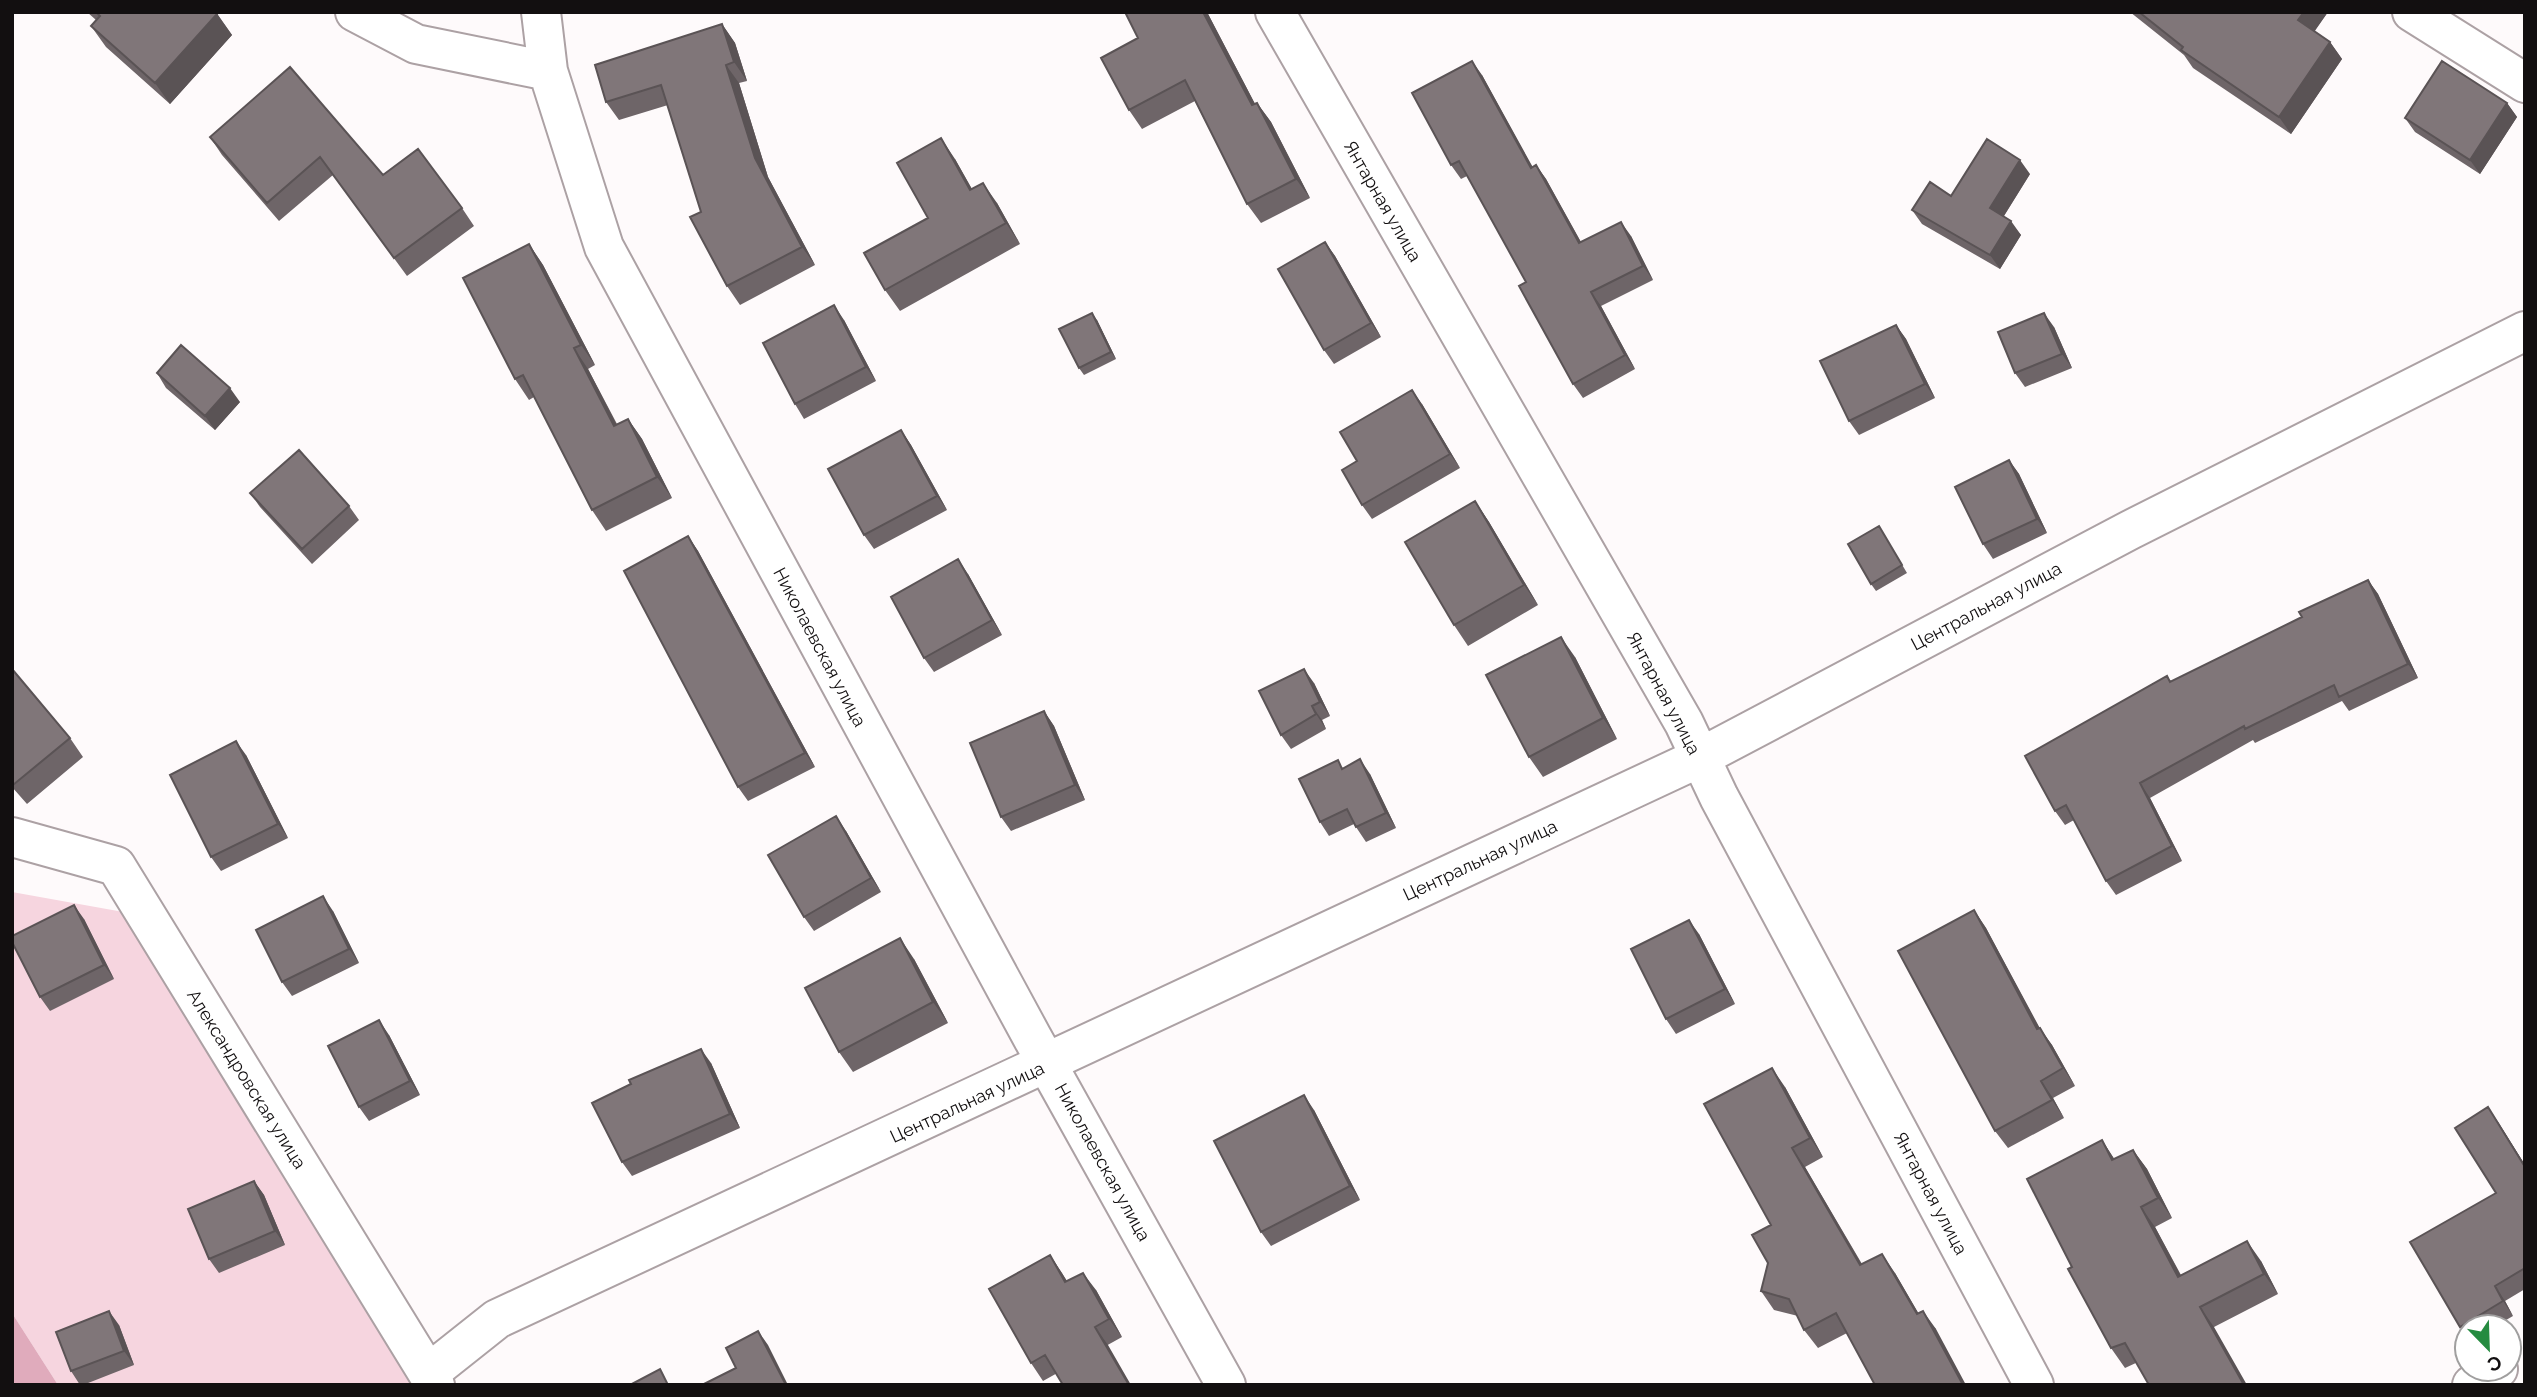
<svg xmlns="http://www.w3.org/2000/svg" width="2537" height="1397" font-family="Raleway,sans-serif">
	<style>
		.green { fill: #f6d5df }
		.forest { fill: #e0abbc }
		.lines { fill: none; stroke-linecap: round; stroke-linejoin: round }
		.minor-casing { stroke: #aca1a4; stroke-width: 42 }
		.minor { stroke: #fff; stroke-width: 38 }
		.wall { fill: #6e6568 }
		.shaded-wall { fill: #5a5355 }
		.building { fill: #807679; stroke: #5a5355; stroke-width: 2 }
		.labels { text-anchor: middle; dominant-baseline: central; stroke-width: 5; stroke-linejoin: round; paint-order: stroke }
		.street-label { font-size: 18px; fill: #120f10; stroke: #fff }
	</style>
	<rect width="100%" height="100%" fill="#fefafb"/>
	<path class="green" d="M12 892 140 915 413 1385H58L12 1313Z"/>
	<path class="forest" d="M12 1313 58 1385H12Z"/>
	<g class="lines">
		<g class="minor-casing">
			<path id="minor" d="M355 12 416 44 548 71
				M541 12 548 71 604 247 1032 1037 1226 1385
				M1275 12 1684 723 1719 797 2034 1385
				M2412 12 2525 83
				M12 837 116 866 435 1385
				M429 1373 497 1319 1699 758 2130 530 2525 331
				M2472 1385 2498 1369"/>
		</g>
		<use href="#minor" class="minor"/>
	</g>
	<path class="wall" d="M87 12H216L232 35 170 104 106 47 91 26 96 20Z
		M1125 12H1207L1255 104 1257 103 1271 122 1310 198 1261 223 1247 204 1195 101 1142 129 1129 110 1138 38Z
		M2130 12H2328L2314 31 2330 42 2342 59 2291 134 2193 68 2184 55Z
		M722 24 735 43 747 81 739 83 768 177 815 265 740 305 727 286 701 212 668 105 619 120 606 102Z
		M290 67 383 175 462 208 474 226 407 276 333 175 279 221 222 155 210 137Z
		M1482 75 1532 167 1536 165 1546 179 1581 242 1631 236 1653 280 1601 306 1635 369 1583 398 1573 384 1526 282 1467 176 1461 179 1451 165Z
		M2507 103 2517 117 2480 174 2415 132 2405 118Z
		M955 159 972 189 997 203 1020 244 900 311 885 290 928 218Z
		M2030 174 2004 216 2021 235 2000 269 1922 224 1912 210 1951 196Z
		M1325 242 1335 256 1381 337 1334 364 1324 350Z
		M529 244 543 265 595 365 588 369 617 424 628 419 642 439 672 498 606 531 592 510 534 397 529 400 515 379Z
		M844 320 876 381 804 419 795 404Z
		M1097 320 1116 359 1084 375 1079 368Z
		M1896 325 1906 339 1935 398 1859 435 1849 421Z
		M2054 327 2072 368 2025 387 2015 373Z
		M157 373 240 402 215 430 166 388Z
		M1422 404 1460 468 1372 519 1362 505Z
		M901 430 911 445 947 510 874 549 864 535Z
		M2009 460 2019 474 2047 533 1993 559 1983 544Z
		M250 493 349 506 359 520 312 564 260 507Z
		M1475 501 1489 522 1538 605 1468 646 1454 625Z
		M1879 526 1907 573 1876 591 1871 584Z
		M688 536 698 551 815 767 748 801 738 787Z
		M968 574 1002 635 934 672 924 658Z
		M2368 580 2378 594 2418 678 2349 711 2342 701 2255 743 2253 740 2150 798 2182 861 2116 895 2106 881 2074 820 2065 825 2055 811 2167 676 2171 682 2302 617Z
		M1575 657 1617 739 1543 777 1529 757Z
		M12 669 70 738 83 757 27 804 12 787Z
		M1314 683 1330 716 1322 720 1326 729 1291 749 1281 735Z
		M1044 711 1054 726 1085 800 1011 831 1001 817Z
		M246 755 288 838 221 871 211 857Z
		M1370 774 1396 828 1366 842 1354 824 1329 836 1320 822Z
		M846 831 881 892 814 931 804 917Z
		M1974 910 1986 928 2039 1028 2052 1045 2075 1086 2053 1098 2064 1118 2008 1148 1995 1131Z
		M333 911 359 963 292 996 282 982Z
		M84 919 114 979 50 1011 40 997Z
		M1699 934 1735 1004 1676 1034 1666 1019Z
		M914 959 948 1023 853 1072 839 1052Z
		M389 1035 420 1095 369 1121 359 1107Z
		M711 1063 740 1128 632 1176 622 1162Z
		M1785 1087 1823 1157 1805 1167 1862 1264 1895 1273 1918 1313 1936 1329 1847 1333 1818 1348 1804 1330 1798 1316 1774 1310 1761 1291 1768 1263Z
		M1314 1110 1360 1200 1271 1246 1261 1232Z
		M2498 1122 2525 1165V1289L2505 1301 2513 1316 2494 1327H2467V1337L2460 1327 2496 1193Z
		M2102 1140 2114 1159 2133 1150 2147 1169 2172 1218 2155 1227 2181 1275 2261 1261 2278 1294 2214 1327 2125 1368 2111 1348Z
		M254 1181 264 1195 285 1245 219 1273 209 1259Z
		M1050 1255 1067 1281 1096 1290 1122 1337 1043 1381 1031 1363Z
		M119 1325 134 1365 83 1385H80L71 1371Z"/>
	<path class="shaded-wall" d="M1203 12H1207L1266 125 1252 105Z
		M2304 12H2328L2310 38 2298 20Z
		M217 14 232 35 170 104 155 83Z
		M722 24 735 43 747 81 734 62Z
		M2330 42 2342 59 2291 134 2279 117Z
		M1472 61 1482 75 1541 182 1531 168Z
		M726 65 739 83 768 177 815 265 802 247 755 158Z
		M1257 103 1271 122 1310 198 1296 179Z
		M2507 103 2517 117 2480 174 2470 160Z
		M941 138 955 159 984 211 970 190Z
		M2020 160 2030 174 2000 222 1990 208Z
		M1536 165 1546 179 1589 257 1579 243Z
		M983 183 997 203 1020 244 1006 223Z
		M2011 221 2021 235 2000 269 1990 255Z
		M1621 222 1631 236 1653 280 1643 266Z
		M1325 242 1335 256 1381 337 1371 323Z
		M529 244 543 265 595 365 581 345Z
		M1591 292 1601 306 1635 369 1625 355Z
		M834 305 844 320 876 381 866 367Z
		M1092 313 1097 320 1116 359 1111 352Z
		M2044 313 2054 327 2072 368 2062 354Z
		M1896 325 1906 339 1935 398 1925 384Z
		M574 348 588 369 628 447 614 426Z
		M230 388 240 402 215 430 205 416Z
		M1412 390 1422 404 1460 468 1450 454Z
		M628 419 642 439 672 498 657 477Z
		M901 430 911 445 947 510 937 496Z
		M2009 460 2019 474 2047 533 2037 519Z
		M1475 501 1489 522 1538 605 1524 585Z
		M688 536 698 551 815 767 805 753Z
		M958 559 968 574 1002 635 992 620Z
		M2368 580 2378 594 2418 678 2408 664Z
		M1561 637 1575 657 1617 739 1603 718Z
		M1304 669 1314 683 1330 716 1320 702Z
		M1312 706 1322 720 1326 729 1316 714Z
		M1044 711 1054 726 1085 800 1075 785Z
		M236 741 246 755 288 838 278 824Z
		M1360 759 1370 774 1396 828 1386 813Z
		M2140 783 2150 798 2182 861 2172 846Z
		M836 816 846 831 881 892 871 878Z
		M323 896 333 911 359 963 349 949Z
		M74 905 84 919 114 979 104 965Z
		M1974 910 1986 928 2050 1047 2037 1029Z
		M1689 920 1699 934 1735 1004 1725 989Z
		M900 938 914 959 948 1023 933 1002Z
		M379 1020 389 1035 420 1095 410 1081Z
		M2040 1028 2052 1045 2075 1086 2063 1068Z
		M701 1049 711 1063 740 1128 730 1114Z
		M1772 1068 1785 1087 1823 1157 1810 1138Z
		M2041 1081 2053 1098 2064 1118 2052 1100Z
		M1304 1095 1314 1110 1360 1200 1350 1186Z
		M2488 1107 2498 1122 2525 1165V1167Z
		M2102 1140 2115 1160H2112Z
		M1792 1148 1805 1167 1873 1284 1860 1265Z
		M2133 1150 2147 1169 2172 1218 2158 1198Z
		M254 1181 264 1195 285 1245 275 1231Z
		M2141 1207 2155 1227 2192 1297 2178 1277Z
		M2247 1241 2261 1261 2278 1294 2264 1274Z
		M1882 1254 1895 1273 1930 1333 1917 1314Z
		M1050 1255 1062 1273 1078 1300 1065 1282Z
		M1083 1273 1096 1290 1122 1337 1109 1319Z
		M2495 1286 2505 1301 2513 1316 2503 1301Z
		M2200 1307 2214 1327 2247 1385H2244Z
		M109 1311 119 1325 134 1365 124 1351Z
		M1923 1311 1936 1329 1966 1385H1963Z
		M1095 1327 1108 1345 1131 1385H1129Z
		M758 1331 768 1345 788 1385H786Z"/>
	<path class="building" d="M96 12H216L217 14 155 83 91 26 100 16Z
		M1125 12H1203L1252 105 1257 103 1296 179 1247 204 1185 80 1129 110 1101 58 1138 38Z
		M2139 12H2304L2298 20 2330 42 2279 117 2181 50 2183 47Z
		M722 24 734 62 726 65 755 158 802 247 727 286 690 217 701 212 661 85 606 102 595 65Z
		M1472 61 1531 168 1536 165 1579 243 1621 222 1643 266 1591 292 1625 355 1573 384 1519 286 1526 282 1459 161 1451 165 1412 93Z
		M2442 61 2507 103 2470 160 2405 118Z
		M290 67 383 175 418 149 462 208 394 258 320 157 267 203 210 137Z
		M941 138 970 190 983 183 1006 223 885 290 864 253 928 218 897 163Z
		M1987 139 2020 160 1990 208 2011 221 1990 255 1912 210 1930 182 1951 196Z
		M1325 242 1371 323 1324 350 1278 269Z
		M529 244 581 345 574 348 614 426 628 419 657 477 592 510 523 375 515 379 463 278Z
		M834 305 866 367 795 404 763 343Z
		M1092 313 1111 352 1079 368 1059 329Z
		M2044 313 2062 354 2015 373 1998 332Z
		M1896 325 1925 384 1849 421 1820 361Z
		M181 345 230 388 205 416 157 373Z
		M1412 390 1450 454 1362 505 1342 470 1357 461 1340 432Z
		M901 430 937 496 864 535 828 469Z
		M299 450 349 506 302 549 250 493Z
		M2009 460 2037 519 1983 544 1955 487Z
		M1475 501 1524 585 1454 625 1405 542Z
		M1879 526 1902 565 1871 584 1848 544Z
		M688 536 805 753 738 787 624 571Z
		M958 559 992 620 924 658 891 597Z
		M2368 580 2408 664 2339 697 2334 685 2245 729 2244 726 2140 783 2172 846 2106 881 2066 805 2055 811 2025 756 2167 676 2170 682 2302 617 2299 612Z
		M1561 637 1603 718 1529 757 1486 675Z
		M12 669 70 738 13 785 12 784Z
		M1304 669 1320 702 1312 706 1316 714 1281 735 1259 691Z
		M1044 711 1075 785 1001 817 970 743Z
		M236 741 278 824 211 857 170 775Z
		M1360 759 1386 813 1356 827 1347 809 1320 822 1299 779 1338 760 1342 769Z
		M836 816 871 878 804 917 768 855Z
		M323 896 349 949 282 982 256 930Z
		M74 905 104 965 40 997 12 942V936Z
		M1974 910 2037 1029 2040 1028 2063 1068 2041 1081 2052 1100 1995 1131 1898 951Z
		M1689 920 1725 989 1666 1019 1631 949Z
		M900 938 933 1002 839 1052 805 988Z
		M379 1020 410 1081 359 1107 328 1046Z
		M701 1049 730 1114 622 1162 592 1103 631 1084 629 1080Z
		M1772 1068 1810 1138 1792 1148 1860 1265 1882 1254 1917 1314 1923 1311 1963 1385H1875L1836 1313 1804 1330 1789 1299 1761 1291 1768 1263 1752 1235 1771 1225 1704 1104Z
		M1304 1095 1350 1186 1261 1232 1214 1141Z
		M2488 1107 2525 1167V1268L2495 1286 2503 1301 2460 1327 2410 1242 2496 1193 2455 1128Z
		M2102 1140 2112 1160 2133 1150 2158 1198 2141 1207 2178 1277 2247 1241 2264 1274 2200 1307 2244 1385H2149L2125 1343 2111 1348 2068 1269 2072 1267 2027 1179Z
		M254 1181 275 1231 209 1259 188 1209Z
		M1050 1255 1065 1282 1083 1273 1109 1319 1095 1327 1129 1385H1063L1045 1355 1031 1363 989 1289Z
		M109 1311 124 1351 71 1371 56 1332Z
		M758 1331 786 1385H702L736 1368 726 1348Z
		M660 1369 668 1385H630Z"/>
	<g class="labels">
		<g class="street-label">
			<text transform="translate(1383 201) rotate(60)">Янтарная улица</text>
			<text transform="translate(1986 606) rotate(-28)">Центральная улица</text>
			<text transform="translate(820 647) rotate(62)">Николаевская улица</text>
			<text transform="translate(1664 693) rotate(62)">Янтарная улица</text>
			<text transform="translate(1480 860) rotate(-25)">Центральная улица</text>
			<text transform="translate(247 1079) rotate(58)">Александровская улица</text>
			<text transform="translate(967 1102) rotate(-25)">Центральная улица</text>
			<text transform="translate(1103 1162) rotate(61)">Николаевская улица</text>
			<text transform="translate(1931 1193) rotate(62)">Янтарная улица</text>
		</g>
	</g>
	<rect width="2537" height="1397" fill="none" stroke="#120f10" stroke-width="28"/>
	<g transform="translate(2488 1348) rotate(157)"><circle r="33" fill="#ffffff" stroke="#a09f9f" stroke-width="2"/>
	<path d="M0-5L12 26L0 18L-12 26Z" fill="#258b40"/>
	<text y="-10" font-size="19" font-weight="bold" text-anchor="middle" fill="#120f10">С</text>
	</g>
</svg>
